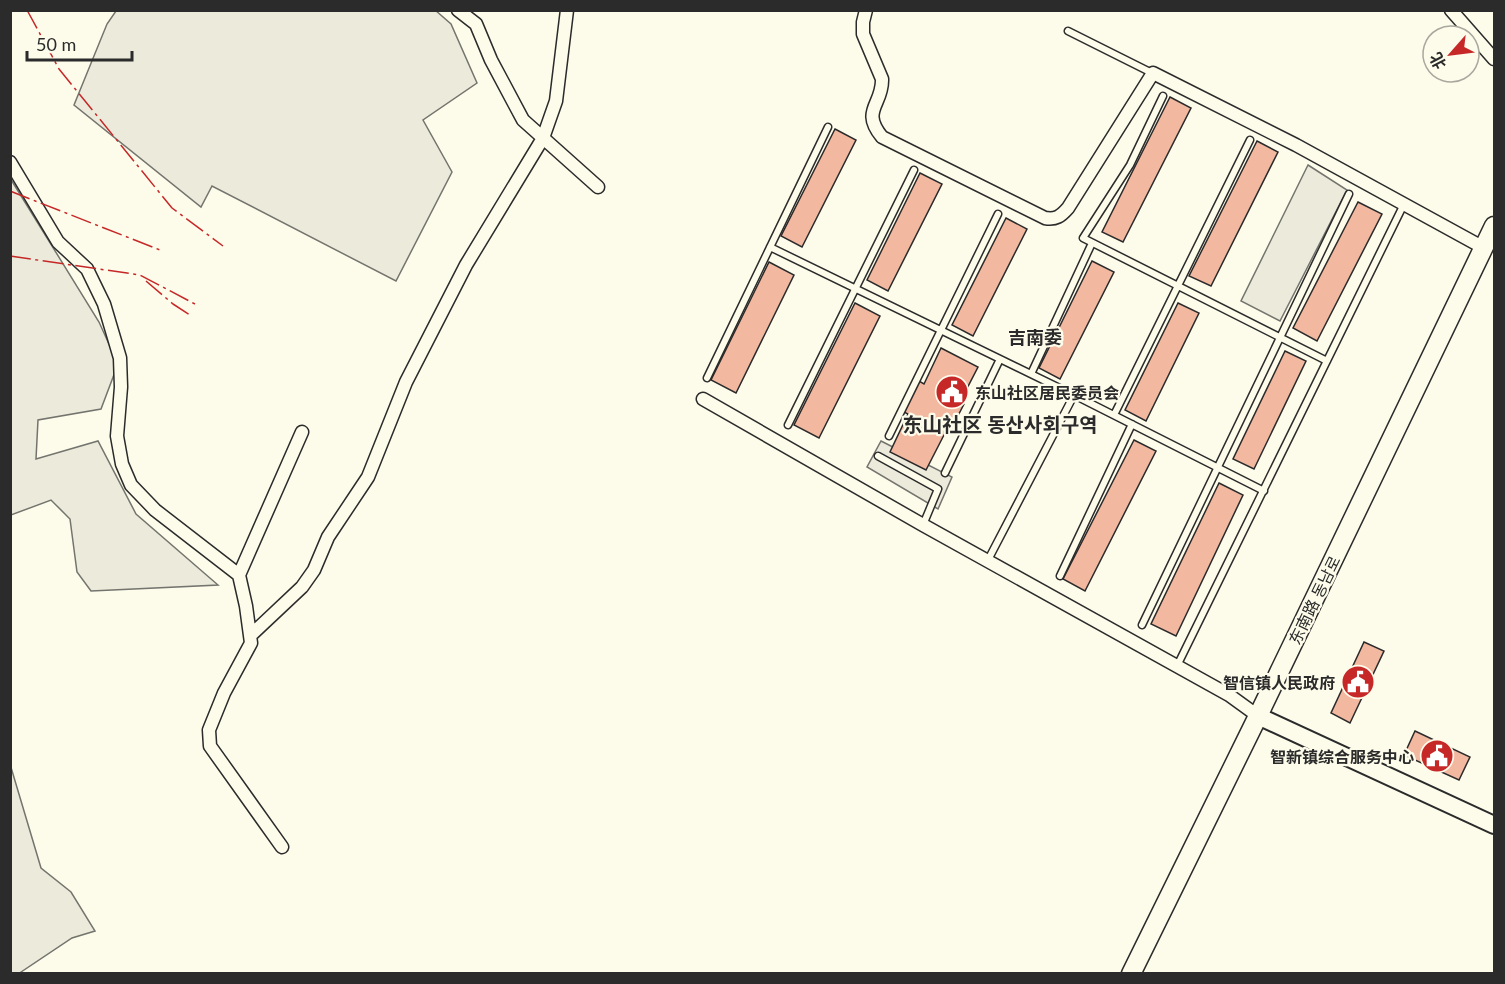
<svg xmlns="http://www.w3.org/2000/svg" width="1505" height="984" font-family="Lato,'Noto Sans SC','Noto Sans KR',sans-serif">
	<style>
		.green { fill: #ecebdb; stroke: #74746e; stroke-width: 1.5 }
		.parking { fill: #eceadb; stroke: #74746e; stroke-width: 1.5 }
		.building { fill: #f2b8a0; stroke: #2b2b2b; stroke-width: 1.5 }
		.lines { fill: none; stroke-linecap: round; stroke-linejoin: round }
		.service-casing { stroke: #2b2b2b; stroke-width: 9 }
		.minor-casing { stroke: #2b2b2b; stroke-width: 15 }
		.tertiary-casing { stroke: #2b2b2b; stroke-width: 20 }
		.secondary-casing { stroke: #2b2b2b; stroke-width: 21 }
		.service { stroke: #fdfbea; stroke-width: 6 }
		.minor { stroke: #fdfbea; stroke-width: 12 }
		.tertiary { stroke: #fdfbea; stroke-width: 16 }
		.secondary { stroke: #fdfbea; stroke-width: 18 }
		.power { stroke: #c62828; stroke-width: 1.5; stroke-dasharray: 21 4.5 3 4.5; stroke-linecap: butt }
		.labels { text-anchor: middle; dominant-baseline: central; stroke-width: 4.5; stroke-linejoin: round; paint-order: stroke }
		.poi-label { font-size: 16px; font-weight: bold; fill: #2b2b2b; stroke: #fdfbea; text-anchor: end }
		.street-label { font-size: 16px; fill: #2b2b2b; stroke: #fdfbea }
		.neighbourhood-label { font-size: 18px; font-weight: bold; fill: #2b2b2b; stroke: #fdfbea }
		.quarter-label { font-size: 20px; font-weight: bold; fill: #2b2b2b; stroke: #fdfbea }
	</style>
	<rect width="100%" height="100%" fill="#fdfbea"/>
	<path class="green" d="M116 11 435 10 451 24 477 83 423 120 452 172 396 281 212 186 201 207 74 105 107 24Z
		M1308 165 1347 190 1280 321 1241 301Z
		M10 178 99 322 118 364 101 409 38 420 36 459 98 441 136 514 218 585 91 591 77 572 70 519 51 500 11 515Z
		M10 764 41 868 71 892 95 931 72 938 18 974 10 973Z"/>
	<path class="parking" d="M881 441 952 477 938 509 867 467Z"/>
	<path class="building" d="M1170 97 1191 108 1123 242 1102 232Z
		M835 129 856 140 802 247 781 236Z
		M1257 141 1278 152 1211 286 1189 276Z
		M920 173 942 184 888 291 867 280Z
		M1358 202 1382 214 1317 341 1293 328Z
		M1006 218 1027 229 973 336 952 325Z
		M1092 261 1114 272 1060 379 1039 368Z
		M769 262 794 275 736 393 711 380Z
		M855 303 880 316 819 438 794 425Z
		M1178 303 1199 313 1146 421 1125 410Z
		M941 348 978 367 960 402 964 404 948 435 945 433 926 470 890 452 908 414 904 412 919 381 924 384Z
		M1285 351 1306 361 1254 469 1233 459Z
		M1134 440 1156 451 1085 591 1063 579Z
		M1219 483 1243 495 1176 636 1151 624Z
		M1364 642 1384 651 1350 723 1331 713Z
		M1415 731 1470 757 1459 780 1404 755Z"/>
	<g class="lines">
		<g class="service-casing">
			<path id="service" d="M1068 31 1152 73
				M1163 96 1130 165 1083 238 1327 361
				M770 247 1074 395 1264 491
				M1031 374 1092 243
				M707 378 828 127
				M1114 415 1250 140
				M788 425 914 170
				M889 436 998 214
				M878 456 938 489 923 525
				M945 473 1000 359
				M988 560 1074 395
				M1060 576 1132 424
				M1142 625 1349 194
				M1177 666 1404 204"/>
		</g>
		<g class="minor-casing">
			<path id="minor" d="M458 10 476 24 491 60 523 120 598 187
				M866 10 863 22V34L882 79C883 105 860 110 882 137L1045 218C1056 220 1061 216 1068 208L1153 73 1296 145 1484 248
				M1451 10 1494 59
				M10 162 58 242 87 269 104 304 120 358 121 387 117 436 122 464 131 485 155 510 239 575 302 432
				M703 399 923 525 1229 695 1258 716
				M239 575 246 606 251 643 224 693 209 730 210 746 282 847
				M251 635 302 587 314 570 328 537 368 477 406 382 466 265 543 138 556 101 567 10"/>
		</g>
		<g class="tertiary-casing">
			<path id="tertiary" d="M1258 716 1494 825"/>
		</g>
		<g class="secondary-casing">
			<path id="secondary" d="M1131 974 1258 716 1494 226"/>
		</g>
		<use href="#service" class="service"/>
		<use href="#minor" class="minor"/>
		<use href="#tertiary" class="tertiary"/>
		<use href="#secondary" class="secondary"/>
		<path class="power" d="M27 10 59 69 172 208 223 246
			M10 191 160 250
			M10 256 140 275 195 304
			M146 281 173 304 190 315"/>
	</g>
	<defs>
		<g id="civic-disc" transform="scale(1.725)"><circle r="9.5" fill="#c62828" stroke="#fdfbea"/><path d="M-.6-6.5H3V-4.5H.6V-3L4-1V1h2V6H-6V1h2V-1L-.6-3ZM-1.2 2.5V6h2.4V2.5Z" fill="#fff"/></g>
	</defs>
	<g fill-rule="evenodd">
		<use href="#civic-disc" x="952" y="392"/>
		<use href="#civic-disc" x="1358" y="682"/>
		<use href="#civic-disc" x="1437" y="756"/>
	</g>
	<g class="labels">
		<g class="poi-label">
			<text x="975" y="392" text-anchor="start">东山社区居民委员会</text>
			<text x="1335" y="682">智信镇人民政府</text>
			<text x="1414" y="756">智新镇综合服务中心</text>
		</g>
		<g class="street-label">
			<text transform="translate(1314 600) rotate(-64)">东南路 동남로</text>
		</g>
		<g class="neighbourhood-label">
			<text x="1035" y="337">吉南委</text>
		</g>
		<g class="quarter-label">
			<text x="1000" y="424">东山社区 동산사회구역</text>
		</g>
	</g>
	<rect width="1505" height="984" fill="none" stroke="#2b2b2b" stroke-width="24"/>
	<g transform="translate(1451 54) rotate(242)"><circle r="28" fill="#fdfbea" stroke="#a9a89e" stroke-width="1.5"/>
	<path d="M0-4.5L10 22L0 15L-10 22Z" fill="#c62828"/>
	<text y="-9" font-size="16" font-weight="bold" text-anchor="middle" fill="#2b2b2b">北</text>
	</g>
	<path d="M27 51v9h105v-9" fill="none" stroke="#2b2b2b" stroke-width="3"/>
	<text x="36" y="51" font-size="18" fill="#2b2b2b" stroke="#fdfbea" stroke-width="4.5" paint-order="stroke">50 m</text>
</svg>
